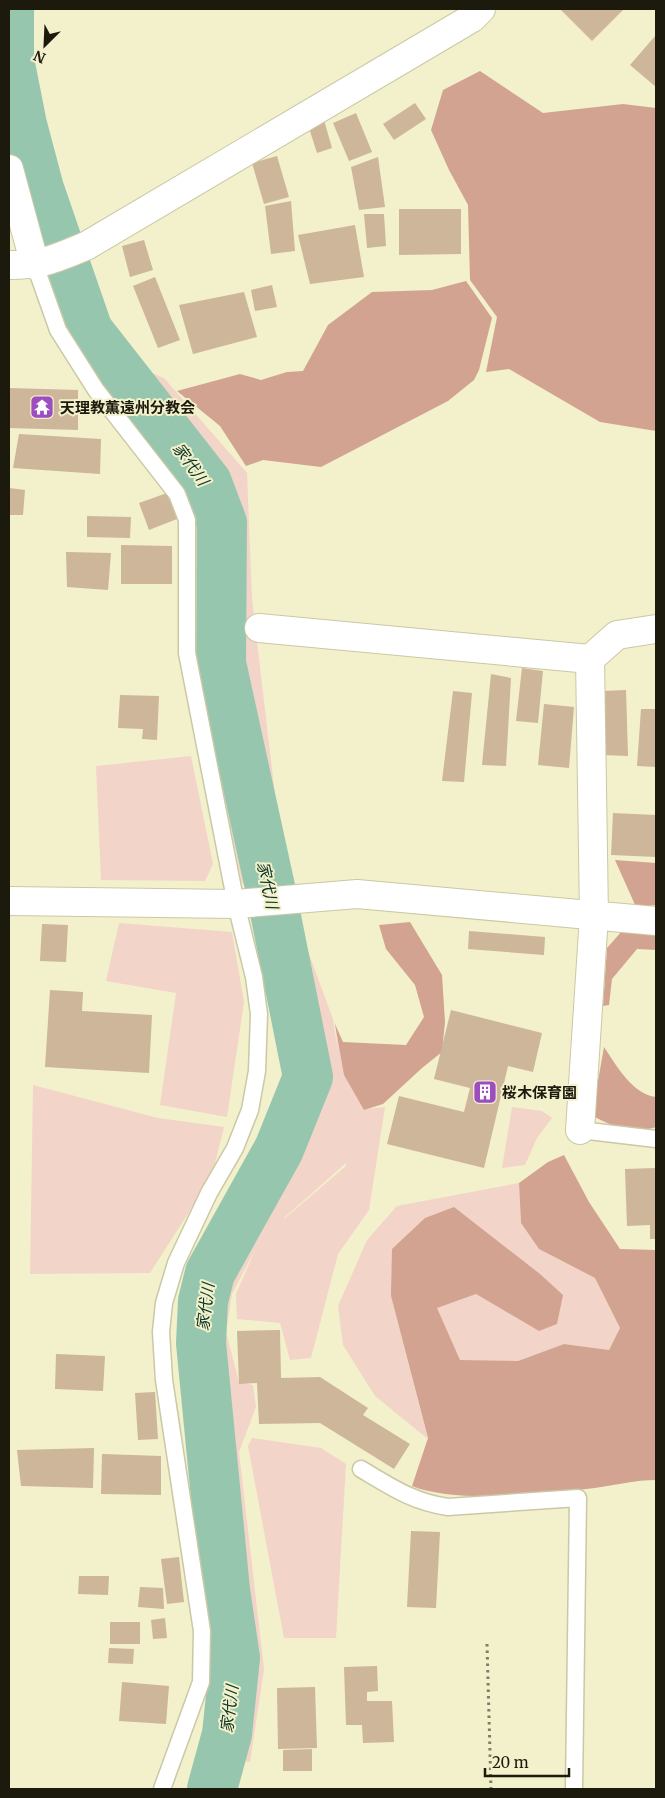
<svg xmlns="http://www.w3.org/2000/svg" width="665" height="1798" font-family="Merriweather,'Noto Sans JP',serif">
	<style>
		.green { fill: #f3d4c8; fill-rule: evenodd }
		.forest { fill: #d2a390 }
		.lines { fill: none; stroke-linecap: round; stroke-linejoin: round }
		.river { stroke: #96c7ae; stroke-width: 50 }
		.building { fill: #cdb699 }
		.service-casing { stroke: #cbc8a5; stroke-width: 19 }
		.minor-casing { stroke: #cbc8a5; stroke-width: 30 }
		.path { stroke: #7e7c64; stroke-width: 3; stroke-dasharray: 2.5 4; stroke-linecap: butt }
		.service { stroke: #fff; stroke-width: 16 }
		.minor { stroke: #fff; stroke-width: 28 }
		.labels { text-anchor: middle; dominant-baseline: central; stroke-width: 4; stroke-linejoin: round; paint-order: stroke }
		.poi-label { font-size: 15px; font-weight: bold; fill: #1c1a0d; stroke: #f3f0cc; text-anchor: start }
		.water-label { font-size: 16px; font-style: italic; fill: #0c3625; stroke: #f3f0cc }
	</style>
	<rect width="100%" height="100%" fill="#f3f0cc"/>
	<path class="green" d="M9 9H32L36 91 102 320 130 363H126L164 378 247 473 252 599 286 888 257 891 242 883 211 731 199 645 193 503 93 373 121 363 89 366 48 263 11 137 9 124Z
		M191 756 213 864 205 881 101 880 96 766Z
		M292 908 333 1019 338 1051 335 1023 364 1109 385 1107 369 1210 338 1254 311 1358 290 1360 280 1323 237 1319 236 1294 255 1250 232 1294 226 1332 239 1382 253 1385 256 1407 239 1452 264 1669 250 1762 234 1760 235 1693 210 1683 208 1530 182 1311 226 1207 299 1085 295 1022 257 914ZM346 1163V1166L284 1219V1218Z
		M119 923 232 932 244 1002 227 1117 160 1105 176 993 106 981Z
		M33 1085 158 1118 224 1127 212 1176 150 1273 30 1274Z
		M512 1107 542 1111 552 1118 537 1138 525 1165 502 1168Z
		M519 1183 521 1223 539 1249 595 1278 620 1328 609 1350 564 1344 518 1361 460 1360 436 1308 476 1294 540 1331 510 1251 391 1296 428 1439 375 1396 343 1345 338 1306 367 1240 397 1206Z
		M252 1438 321 1448 346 1464 336 1638H284L248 1446Z"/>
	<path class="forest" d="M480 71 543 113 623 104 656 108V431L600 422 509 369 486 372 497 317 470 280 468 205 449 170 431 130 443 90Z
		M466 281 492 318 479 370 474 380 448 401 321 467 263 460 246 466 220 426 177 391 240 374 261 380 287 372 303 371 328 325 372 292 432 290Z
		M615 860 656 863V905L636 907Z
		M410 922 442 975 445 1022 442 1052 422 1068 383 1104 364 1110 344 1075 335 1024 343 1042 406 1045 424 1017 415 985 386 949 379 925Z
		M622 931 656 934V950L637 949 612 979 609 1005 603 1006 607 948Z
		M604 1047C617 1066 632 1094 656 1097V1127C635 1134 611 1127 592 1115Z
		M564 1155 589 1202 620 1249 656 1250V1480C636 1480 615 1485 595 1488 546 1494 456 1504 412 1486L428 1438 391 1296 392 1249 425 1218 454 1207 540 1274 563 1295 557 1324 539 1331 476 1294 437 1308 460 1360 518 1361 564 1344 609 1350 620 1328 595 1278 539 1249 521 1223 519 1183 548 1162Z"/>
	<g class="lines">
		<path class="river" d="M9 9V59L22 125 39 189 88 331 207 483 222 523 221 663 270 887 308 1077 279 1149 210 1273 203 1301 201 1343 225 1590 235 1658 227 1734 212 1789"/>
	</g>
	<path class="building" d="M560 9H624L592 41Z
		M656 35V87L630 65Z
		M415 103 426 119 394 140 383 124Z
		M356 113 372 152 349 161 333 123Z
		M324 120 332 148 317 153 308 125Z
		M277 156 289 197 264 204 252 163Z
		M378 157 385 207 359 210 351 167Z
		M291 201 295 251 271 254 265 206Z
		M399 209H461V254L399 255Z
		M364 214H384L386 246 367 248Z
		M355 225 364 277 310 284 298 235Z
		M144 240 153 270 130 277 122 246Z
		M155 277 180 340 158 348 133 286Z
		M272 285 277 307 255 311 251 290Z
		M244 292 257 337 193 354 179 305Z
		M9 388 78 390V430L9 428Z
		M19 434 101 439 100 474 13 468Z
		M9 488 25 490 23 515H9Z
		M167 493 177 519 149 530 139 503Z
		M87 516 131 517 130 538 87 537Z
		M121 545 172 546V584H121Z
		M66 552 111 553 108 590 67 587Z
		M522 668 543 671 538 723 516 721Z
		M491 674 511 678 506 766 482 765Z
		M626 690 628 756 603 755 602 691Z
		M453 691 472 693 464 782 442 781Z
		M120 695 159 696 157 740 142 739 143 729 118 728Z
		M544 704 574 707 569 768 538 765Z
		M641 709H656V767L637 766Z
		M613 813 656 815V857L611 855Z
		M42 924 68 925 66 962 40 961Z
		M469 931 545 937 544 955 468 949Z
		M50 990 83 992 82 1011 152 1015 149 1073 45 1067Z
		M451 1010 542 1033 533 1072 508 1066 484 1168 387 1144 399 1096 464 1112 470 1088 434 1079Z
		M656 1168V1239H650V1225L627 1226 625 1169Z
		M280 1330 281 1378 320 1377 368 1408 363 1415 410 1444 394 1469 320 1423 259 1424 257 1383 239 1384 237 1331Z
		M56 1354 105 1356 103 1391 55 1389Z
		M155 1392 158 1439 138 1440 135 1393Z
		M94 1448 93 1488 21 1486 17 1450Z
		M102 1454 161 1456V1495L101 1494Z
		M411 1531 440 1532 436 1608 407 1607Z
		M179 1557 184 1602 167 1604 161 1559Z
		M79 1576H109L108 1595 78 1594Z
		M140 1587 163 1588 164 1609 138 1607Z
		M165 1618 167 1638 153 1639 151 1620Z
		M110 1622H140V1644H110Z
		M109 1648 134 1649 133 1664 108 1663Z
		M377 1666 378 1691 367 1692V1701H392L394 1742 363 1743 362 1725H346L344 1667Z
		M122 1682 169 1686 166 1724 119 1721Z
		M315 1687 317 1748 278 1749 277 1688Z
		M312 1749V1771H283V1750Z"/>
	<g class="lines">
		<g class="service-casing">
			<path id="service" d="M35 265 58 330 96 390 177 494 187 520V653L236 904 254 977 259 1014 257 1071 250 1110 235 1148 209 1193 176 1263 164 1303 161 1332 164 1380 202 1631 201 1682 162 1789
				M580 1130 656 1139
				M361 1469C391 1487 413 1502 448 1507L578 1498 574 1789"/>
		</g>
		<g class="minor-casing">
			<path id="minor" d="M9 169 35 265
				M9 265C42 265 55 259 86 246L472 18 481 9
				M259 628 590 659 617 635 656 629
				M9 901 236 904 357 894 656 921
				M580 1130 594 916 590 659"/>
		</g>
		<path class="path" d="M487 1644 491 1789"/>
		<use href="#service" class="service"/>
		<use href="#minor" class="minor"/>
	</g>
	<defs>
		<g id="temple-square" transform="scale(1.25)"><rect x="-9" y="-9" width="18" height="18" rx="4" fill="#9c4ec0" stroke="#f3f0cc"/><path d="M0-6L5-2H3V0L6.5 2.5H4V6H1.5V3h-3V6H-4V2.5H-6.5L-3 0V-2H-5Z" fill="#fff"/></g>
		<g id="building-square" transform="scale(1.25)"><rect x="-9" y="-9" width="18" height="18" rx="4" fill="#9c4ec0" stroke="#f3f0cc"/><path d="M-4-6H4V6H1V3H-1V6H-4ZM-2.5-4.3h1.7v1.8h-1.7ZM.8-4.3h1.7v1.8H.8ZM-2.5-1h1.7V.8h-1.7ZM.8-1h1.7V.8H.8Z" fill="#fff"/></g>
	</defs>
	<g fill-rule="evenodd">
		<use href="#temple-square" x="42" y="407"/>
		<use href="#building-square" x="485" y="1092"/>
	</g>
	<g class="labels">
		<g class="poi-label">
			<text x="60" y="407">天理教薫遠州分教会</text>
			<text x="502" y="1092">桜木保育園</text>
		</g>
		<g class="water-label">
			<text transform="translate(191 464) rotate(54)">家代川</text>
			<text transform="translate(268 885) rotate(78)">家代川</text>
			<text transform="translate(205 1307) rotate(-83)">家代川</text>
			<text transform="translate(229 1709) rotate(-83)">家代川</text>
		</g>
	</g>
	<rect width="665" height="1798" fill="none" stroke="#1c1a0d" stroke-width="20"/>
	<g transform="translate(45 45) rotate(204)" stroke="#f3f0cc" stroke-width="4" paint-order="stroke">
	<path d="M0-4L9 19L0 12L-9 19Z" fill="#1c1a0d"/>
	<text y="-8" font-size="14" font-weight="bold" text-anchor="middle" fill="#1c1a0d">N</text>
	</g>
	<path d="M485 1768v8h84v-8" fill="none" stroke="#1c1a0d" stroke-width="2.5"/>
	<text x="492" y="1768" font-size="15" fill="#1c1a0d" stroke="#f3f0cc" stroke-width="4" paint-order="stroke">20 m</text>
</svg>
